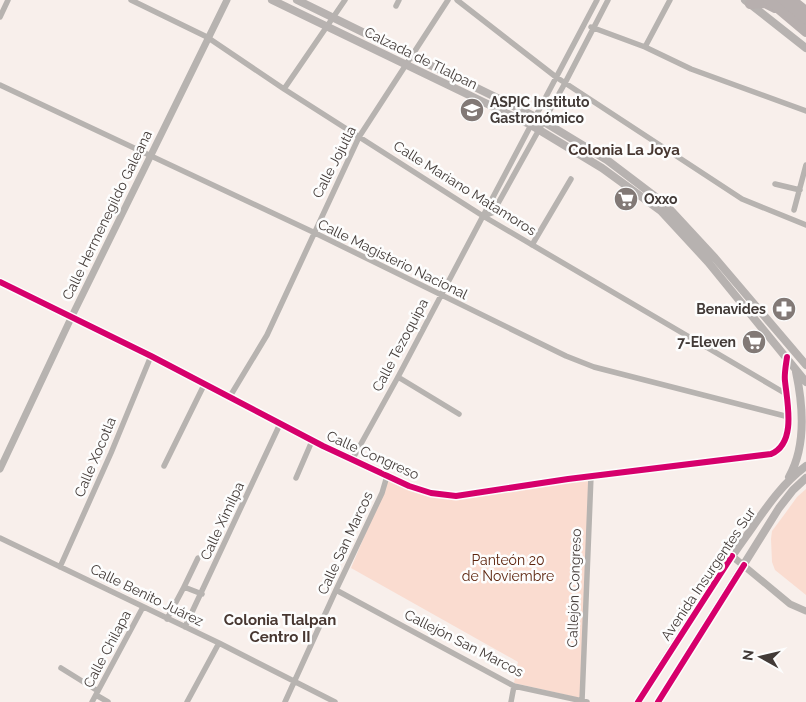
<svg xmlns="http://www.w3.org/2000/svg" width="806" height="702" font-family="Raleway,sans-serif">
	<style>
		.green { fill: #fadcd0 }
		.lines { fill: none; stroke-linecap: round; stroke-linejoin: round }
		.minor { stroke: #b7b3b0; stroke-width: 5.5 }
		.tertiary { stroke: #b7b3b0; stroke-width: 7 }
		.secondary { stroke: #b7b2b0; stroke-width: 8 }
		.motorway { stroke: #b7afae; stroke-width: 10 }
		.motorway-bridge { stroke: #b7afae; stroke-width: 10 }
		.cycleway-casing { stroke: #fdfdfd; stroke-width: 9 }
		.cycleway { stroke: #d6006c; stroke-width: 6 }
		.labels { text-anchor: middle; dominant-baseline: central; stroke-width: 5; stroke-linejoin: round; paint-order: stroke }
		.street-label { font-size: 14px; fill: #423a37; stroke: #fdfdfd }
		.poi-label { font-size: 14px; font-weight: bold; fill: #423a37; stroke: #fdfdfd; text-anchor: start }
		.park-label { font-size: 14px; fill: #5d250e; stroke: #fdfdfd }
		.neighbourhood-label { font-size: 15px; font-weight: bold; fill: #473731; stroke: #fdfdfd }
	</style>
	<rect width="100%" height="100%" fill="#f8efeb"/>
	<path class="green" d="M389 477 410 487 456 497 589 477 580 698 514 683 518 662 351 568Z
		M806 489V595L775 570 772 562 771 539 772 531 784 515 797 497Z"/>
	<g class="lines">
		<path class="minor" d="M131 0 207 37 284 89 483 216 788 395
			M457 0 556 77 742 199 806 225
			M396 6 399 0
			M0 17 8 0
			M591 27 645 47 691 69 806 111
			M645 47 670 0
			M0 85 313 232 566 356 594 367 789 417
			M284 89 345 0
			M775 184 800 190
			M794 210 806 165
			M483 216 492 213 496 207 565 83 608 0
			M532 245 571 179
			M0 282 151 356 323 446 409 486 431 493 456 496 568 479 771 454C797 443 787 402 785 381 784 374 786 365 787 357
			M398 377 459 414
			M229 398 267 335 359 137 448 0
			M352 460 398 377 597 0
			M164 466 204 385
			M296 478 312 441
			M0 538 219 643 335 702
			M60 567 111 453 151 356
			M184 587 198 558
			M336 590 514 686 587 702
			M167 619 184 587 202 594
			M185 627 280 424
			M61 668 98 691
			M96 695 108 702
			M582 701 591 476
			M92 702 143 607
			M187 702 219 643
			M285 702 336 590 382 493 387 476
			M511 702 514 686"/>
		<path class="tertiary" d="M0 469 72 316 227 0
			M732 556 790 604 806 611"/>
		<path class="secondary" d="M272 0 531 125 602 168 661 211 708 262 806 382
			M297 0 536 117 607 160 665 204 715 258 806 365
			M745 0 806 48
			M789 477C806 447 803 405 796 372
			M638 702C674 646 708 589 747 535 764 511 781 484 806 466
			M658 702 779 508 793 490 806 478"/>
		<path class="motorway" d="M779 0 806 21
			M792 0 806 11
			M750 4 765 3 775 8"/>
		<path class="motorway-bridge" d="M768 0 806 32"/>
		<g class="cycleway-casing">
			<path id="cycleway" d="M0 282 151 356 323 446 409 486 431 493 456 496 568 479 771 454C797 443 787 402 785 381 784 374 786 365 787 357
				M638 702 732 556
				M658 702 744 565"/>
		</g>
		<use href="#cycleway" class="cycleway"/>
	</g>
	<defs>
		<g id="university-disc" transform="scale(1.25)"><circle r="9.5" fill="#827976" stroke="#fdfdfd"/><path d="M0-5L7-2L0 1L-7-2ZM-4 1L0 2.5L4 1V4Q0 6-4 4Z" fill="#fff"/></g>
		<g id="supermarket-disc" transform="scale(1.25)"><circle r="9.5" fill="#827976" stroke="#fdfdfd"/><path d="M-6-5.5h2.5l.6 2H6L4.5 2H-2.5L-4.4-4H-6ZM-1.5 3.2a1.3 1.3 0 1 0 .1 0ZM3 3.2a1.3 1.3 0 1 0 .1 0Z" fill="#fff"/></g>
		<g id="pharmacy-disc" transform="scale(1.25)"><circle r="9.5" fill="#827976" stroke="#fdfdfd"/><path d="M-2-6h4v4h4v4h-4v4h-4v-4h-4v-4h4Z" fill="#fff"/></g>
	</defs>
	<g fill-rule="evenodd">
		<use href="#university-disc" x="472" y="110"/>
		<use href="#supermarket-disc" x="626" y="199"/>
		<use href="#pharmacy-disc" x="784" y="309"/>
		<use href="#supermarket-disc" x="754" y="342"/>
	</g>
	<g class="labels">
		<g class="street-label">
			<text transform="translate(421 58) rotate(26)">Calzada de Tlalpan</text>
			<text transform="translate(334 162) rotate(-63)">Calle Jojutla</text>
			<text transform="translate(465 188) rotate(32)">Calle Mariano Matamoros</text>
			<text transform="translate(107 215) rotate(-64)">Calle Hermenegildo Galeana</text>
			<text transform="translate(393 259) rotate(26)">Calle Magisterio Nacional</text>
			<text transform="translate(400 345) rotate(-62)">Calle Tezoquipa</text>
			<text transform="translate(373 455) rotate(24)">Calle Congreso</text>
			<text transform="translate(95 457) rotate(-67)">Calle Xocotla</text>
			<text transform="translate(222 521) rotate(-65)">Calle Ximilpa</text>
			<text transform="translate(345 543) rotate(-65)">Calle San Marcos</text>
			<text transform="translate(708 574) rotate(-56)">Avenida Insurgentes Sur</text>
			<text transform="translate(574 588) rotate(-88)">Callejón Congreso</text>
			<text transform="translate(147 595) rotate(26)">Calle Benito Juárez</text>
			<text transform="translate(464 643) rotate(27)">Callejón San Marcos</text>
			<text transform="translate(107 649) rotate(-62)">Calle Chilapa</text>
		</g>
		<g class="poi-label">
			<text x="490" y="102">ASPIC Instituto<tspan x="490" dy="16">Gastronómico</tspan></text>
			<text x="644" y="199">Oxxo</text>
			<text x="766" y="309" text-anchor="end">Benavides</text>
			<text x="736" y="342" text-anchor="end">7-Eleven</text>
		</g>
		<g class="park-label">
			<text x="508" y="560">Panteón 20<tspan x="508" dy="16">de Noviembre</tspan></text>
		</g>
		<g class="neighbourhood-label">
			<text x="624" y="150">Colonia La Joya</text>
			<text x="280" y="620">Colonia Tlalpan<tspan x="280" dy="17">Centro II</tspan></text>
		</g>
	</g>
	<g transform="translate(761 657) rotate(278)" stroke="#fdfdfd" stroke-width="4" paint-order="stroke">
	<path d="M0-4L9 19L0 12L-9 19Z" fill="#423a37"/>
	<text y="-8" font-size="14" font-weight="bold" text-anchor="middle" fill="#423a37">N</text>
	</g>
</svg>
